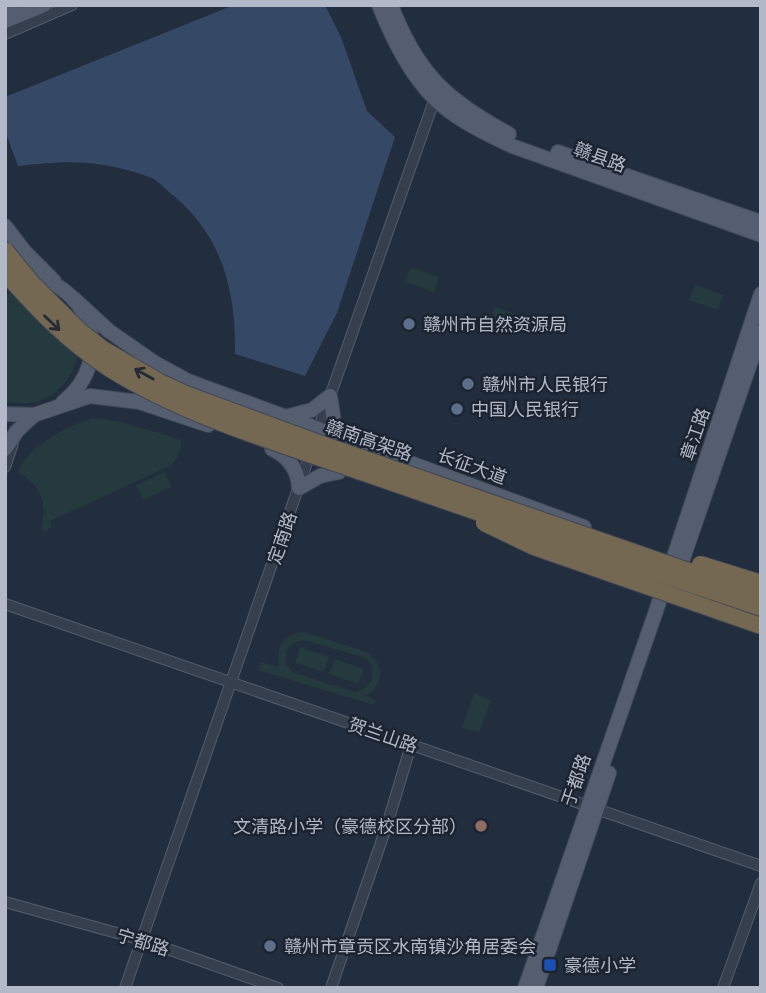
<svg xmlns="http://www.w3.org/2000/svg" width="766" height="993" font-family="'Public Sans','Noto Sans SC',sans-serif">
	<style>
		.green { fill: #243a3e; fill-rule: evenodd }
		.water { fill: #354865 }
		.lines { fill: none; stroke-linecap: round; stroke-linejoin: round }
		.minor-casing { stroke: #545d6b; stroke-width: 12 }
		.major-casing { stroke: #3f4856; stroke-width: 16 }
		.minor { stroke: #363f4d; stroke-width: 10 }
		.major { stroke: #545e6e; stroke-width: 14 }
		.highway-bridge-casing { stroke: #3f4755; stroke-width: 18; stroke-linecap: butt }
		.highway-bridge { stroke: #746853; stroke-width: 16 }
		.oneway { stroke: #252b35 }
		.service-dot { fill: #5c6f8a; stroke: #1c2432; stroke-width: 2.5 }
		.education-dot { fill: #8d6e63; stroke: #1c2432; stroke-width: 2.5 }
		.transit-dot { fill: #1a4fb4; stroke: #1c2432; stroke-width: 2.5 }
		.labels { text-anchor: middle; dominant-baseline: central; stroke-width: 5; stroke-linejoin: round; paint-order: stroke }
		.street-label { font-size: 18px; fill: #b2bac9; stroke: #1c2432 }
		.poi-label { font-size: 18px; fill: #b2bac9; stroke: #1c2432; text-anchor: start }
	</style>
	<rect width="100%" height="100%" fill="#222d3d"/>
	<path class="green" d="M410 267 439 277 434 292 405 282Z
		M695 285 723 295 718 310 689 300Z
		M13 293 79 348C75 386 43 412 5 401V295Z
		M495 307 524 317 518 332 490 321Z
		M92 418C123 420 151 431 180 440L182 446 177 458 170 466 50 521 52 527 44 532 41 528C48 505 41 483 18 473 27 445 67 427 92 418Z
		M165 472 172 487 143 500 136 485Z
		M304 632 367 652C385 665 384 685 366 696L376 700 374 705 258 670 261 662 279 667C275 648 284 633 304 632ZM304 640 366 658C378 672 373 688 355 692L294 673 286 664V651L295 642Z
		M300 647 329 657 324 672 295 663Z
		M335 659 364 669 358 684 329 674Z
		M474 693 491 700 479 733 462 727Z"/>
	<path class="water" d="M234 5H325L341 37 367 111 395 137 337 313 305 376 235 354C236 292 223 238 174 196 167 191 161 184 154 179 148 176 140 174 134 172 91 159 61 161 18 166L5 131V97Z"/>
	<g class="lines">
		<g class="minor-casing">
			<path id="minor" d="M5 34 72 5
				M316 436 436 95
				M5 467 13 443
				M5 604 761 866
				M5 902 142 940 278 988
				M125 988 311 451
				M331 988 387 825 411 745
				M723 988 761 883"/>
		</g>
		<g class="major-casing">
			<path id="major" d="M379 5C392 38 409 73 434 98 455 119 485 133 512 146L761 235
				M391 5C417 73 446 100 509 134
				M5 8 12 5
				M5 21 44 5
				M558 152 761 222
				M5 226 25 252 54 281
				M19 275C88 277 119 358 63 402
				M73 298 109 331 155 363 188 381 584 527
				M330 396 334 421 346 441
				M5 414 35 415
				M285 417 312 410 330 396
				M5 449 17 431 34 415 90 396 139 402 208 425
				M272 449C289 457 298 470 299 488L320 476 339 472
				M676 579 761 332
				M525 988 655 614 761 294
				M536 988 609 773"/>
		</g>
		<use href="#minor" class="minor"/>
		<use href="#major" class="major"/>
		<g class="highway-bridge-casing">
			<path id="highway-bridge" d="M5 250 33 284 79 330 103 349 160 382 186 394 319 443 761 596
				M5 273C37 309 69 343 110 369 184 416 281 444 364 473 496 519 628 564 761 608
				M484 523 534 547 761 626
				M700 564 761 583"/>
		</g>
		<use href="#highway-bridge" class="highway-bridge"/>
	</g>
	<defs><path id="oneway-shaft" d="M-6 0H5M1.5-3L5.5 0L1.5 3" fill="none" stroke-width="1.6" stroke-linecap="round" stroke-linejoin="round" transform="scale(1.75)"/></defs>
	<g class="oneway">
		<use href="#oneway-shaft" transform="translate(52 323) rotate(44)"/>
		<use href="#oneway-shaft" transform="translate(144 374) rotate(-151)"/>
	</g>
	<g class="service-dot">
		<circle cx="409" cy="324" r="7"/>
		<circle cx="468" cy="384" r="7"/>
		<circle cx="457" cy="409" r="7"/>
		<circle cx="270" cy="946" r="7"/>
	</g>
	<circle class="education-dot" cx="481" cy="826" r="7"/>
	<rect class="transit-dot" x="543" y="958" width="14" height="14" rx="3.5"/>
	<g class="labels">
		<g class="street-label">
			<text transform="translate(600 157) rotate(20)">赣县路</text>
			<text transform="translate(695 434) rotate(-71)">章江路</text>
			<text transform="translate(369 440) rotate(19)">赣南高架路</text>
			<text transform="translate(472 466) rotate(20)">长征大道</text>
			<text transform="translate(282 538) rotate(-71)">定南路</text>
			<text transform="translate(383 735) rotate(19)">贺兰山路</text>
			<text transform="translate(576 780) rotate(-71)">于都路</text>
			<text transform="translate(143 942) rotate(17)">宁都路</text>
		</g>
		<g class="poi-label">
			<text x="423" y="324">赣州市自然资源局</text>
			<text x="482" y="384">赣州市人民银行</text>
			<text x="471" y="409">中国人民银行</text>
			<text x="467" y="826" text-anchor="end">文清路小学（豪德校区分部）</text>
			<text x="284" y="946">赣州市章贡区水南镇沙角居委会</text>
			<text x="564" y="965">豪德小学</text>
		</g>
	</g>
	<rect width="766" height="993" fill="none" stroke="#b2bac9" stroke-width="14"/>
</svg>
